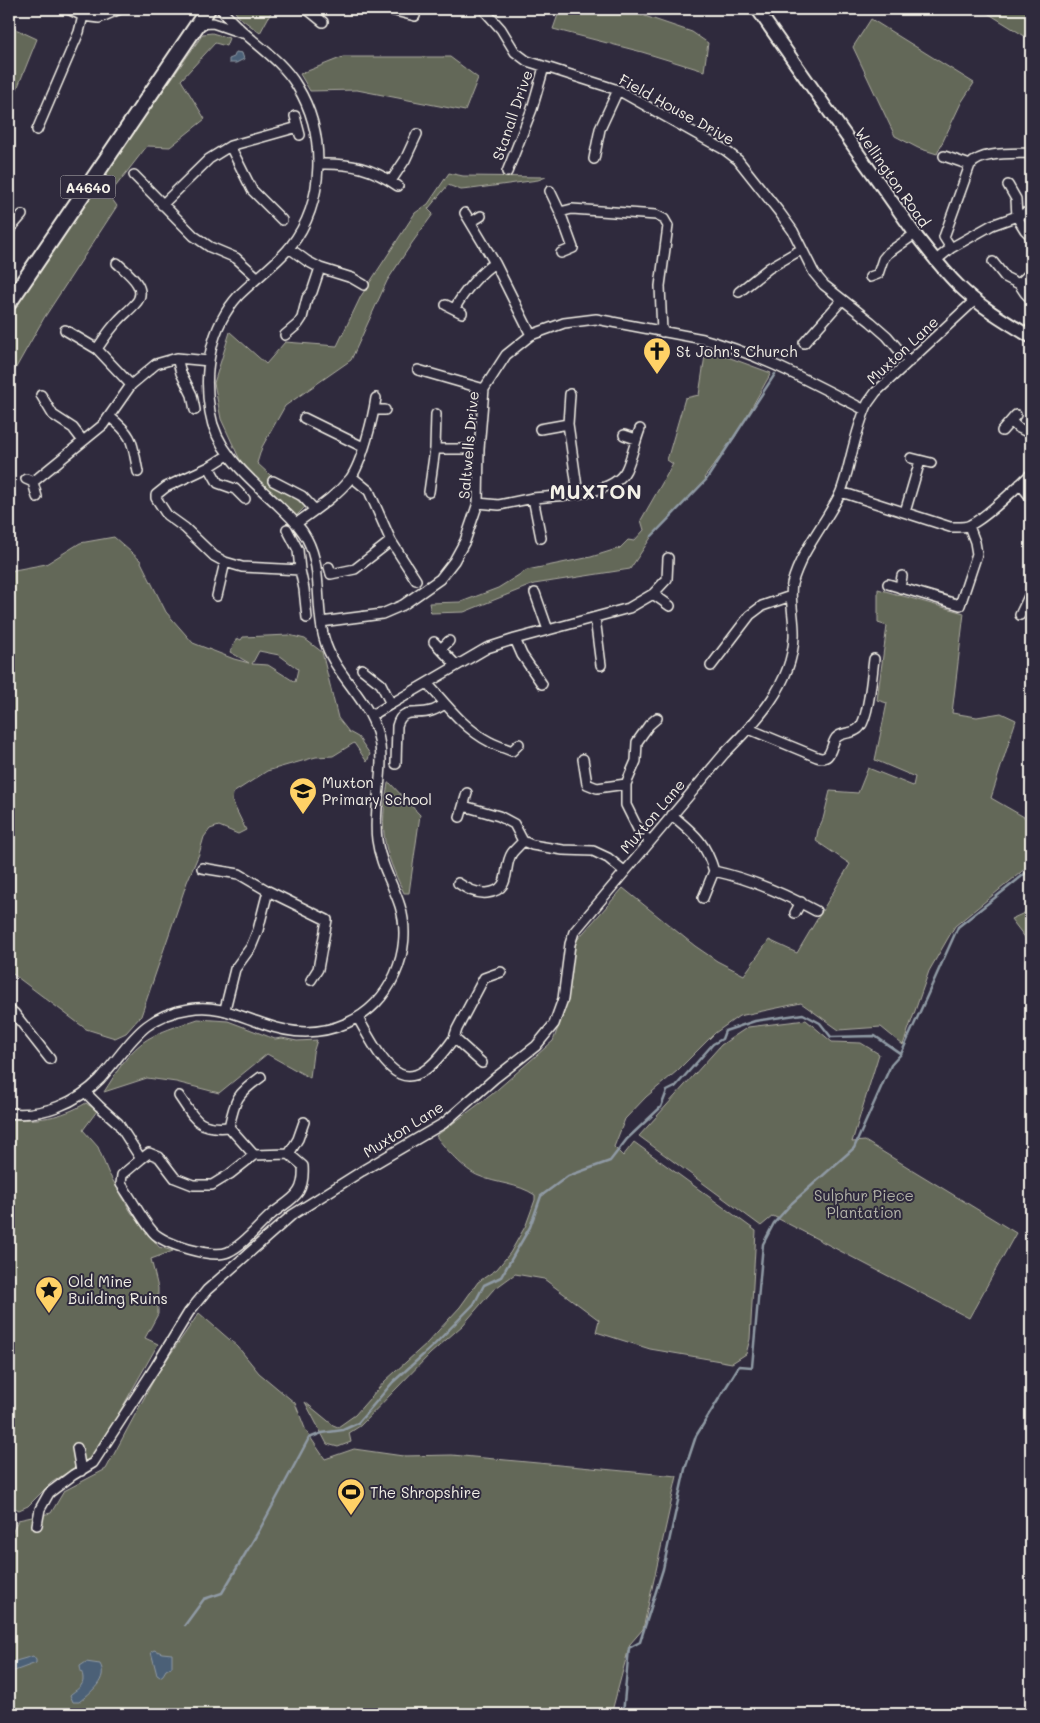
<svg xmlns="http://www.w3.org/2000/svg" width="1040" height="1723" font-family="Mali,sans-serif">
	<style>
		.green { fill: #646759; stroke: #acaca0; fill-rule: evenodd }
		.water { fill: #4c6077; stroke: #8f9aa4 }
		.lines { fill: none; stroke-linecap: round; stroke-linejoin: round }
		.stream { stroke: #8f9aa4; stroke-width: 2.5 }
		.street-casing { stroke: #f4f1e8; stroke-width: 12 }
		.secondary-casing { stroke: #f4f1e8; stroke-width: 15 }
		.primary-casing { stroke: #f4f1e8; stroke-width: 18 }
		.street { stroke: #2f2a3d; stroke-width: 9 }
		.secondary { stroke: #2f2a3d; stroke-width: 11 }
		.primary { stroke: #2f2a3d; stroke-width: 14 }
		.labels { text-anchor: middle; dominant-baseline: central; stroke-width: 4; stroke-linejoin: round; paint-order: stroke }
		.shield { fill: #2f2a3d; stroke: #b9b5b5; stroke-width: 1 }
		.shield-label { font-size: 14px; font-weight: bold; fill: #f4f1e8 }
		.street-label { font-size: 15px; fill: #f4f1e8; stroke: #2f2a3d }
		.poi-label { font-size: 15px; fill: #f4f1e8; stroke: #2f2a3d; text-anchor: start }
		.park-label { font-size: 15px; fill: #b3b3a8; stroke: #2f2a3d }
		.district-label { font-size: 20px; font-weight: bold; letter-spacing: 1px; fill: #f4f1e8; stroke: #2f2a3d }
	</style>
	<rect width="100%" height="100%" fill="#2f2a3d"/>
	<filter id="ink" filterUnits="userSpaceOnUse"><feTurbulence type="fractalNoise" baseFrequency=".02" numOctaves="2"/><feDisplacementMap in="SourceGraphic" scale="10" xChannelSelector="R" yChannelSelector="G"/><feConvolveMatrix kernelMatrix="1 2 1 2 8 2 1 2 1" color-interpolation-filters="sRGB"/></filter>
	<g filter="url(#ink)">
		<path class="green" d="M233 9H273L260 33 239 17Z
			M560 9H581L599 13 601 9H624L692 32 708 43 704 71 642 52 553 29Z
			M981 9H1031V40Z
			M871 19 974 83 961 103 937 154 918 148 895 136 853 47Z
			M9 26 37 39 9 109Z
			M212 33 229 38 226 46 215 43 181 80 205 119 170 147 147 146 109 195 117 206 44 318 9 380V317L106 172 203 34Z
			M343 57H450L478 78 465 111 357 90 310 91 300 74Z
			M449 173 463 176 546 177 538 180 471 189 461 190 448 185 428 209 433 214 412 243 387 281 351 360 285 406 262 447 257 463 305 507 296 516 270 493 240 460 221 419 214 383 230 332 266 364 285 342 337 346 361 296 415 213 428 204Z
			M706 349 771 373 735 437 704 478 706 480 652 536 630 569 534 584 464 612 431 613 429 603 461 602 498 588 527 570 591 557 620 548 628 540 634 541 644 530 641 520 673 464 667 460 685 398 699 395Z
			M114 537 140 560 166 612 193 643 234 659 249 663 230 652 237 638 241 640 243 637 289 635 305 639 322 652 338 718 349 732 358 737 370 754 367 762 354 743 333 756 316 757 267 771 233 793 232 801 246 830 238 834 219 826 210 829 204 837 199 854 187 882 141 1016 126 1033 115 1038 86 1029 9 971V571L46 564 80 543ZM259 651 279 655 298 669 295 682 268 665 252 664Z
			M878 589 964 613 952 713 977 717 1001 713 1016 720 991 798 1031 821V864L955 926 929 971 903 1045 881 1027 839 1030 801 1003 739 1016 715 1033 677 1071 646 1097 625 1119 614 1147 623 1156 634 1142 756 1231 750 1339 746 1354 732 1363 650 1349 596 1332 599 1320 544 1279 515 1274 493 1290 463 1325 430 1354 360 1426 349 1433 351 1442 338 1447 327 1444 305 1402 333 1425 338 1427 355 1415 385 1381 427 1343 460 1307 478 1282 497 1269 510 1253 526 1225 535 1200V1195C517 1183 497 1184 479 1176 465 1171 444 1147 436 1136L491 1095 553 1041 565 1009 576 941 623 888 695 946 717 961 744 975 769 940 797 953 850 864 816 841 818 830 823 819 830 791 858 793 868 768 913 786 915 777 875 760 887 703 877 700 887 626 878 623Z
			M388 783H390L420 815 409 893H404C383 849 379 832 388 783Z
			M1031 910V940H1027L1011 919Z
			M198 1019 228 1021 275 1039 282 1038 297 1041 317 1040 313 1053 310 1078 267 1054 219 1093 176 1082 147 1078 104 1092C115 1075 125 1056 142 1043 156 1032 181 1025 198 1019Z
			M806 1020 832 1042 861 1043 879 1054 852 1142 865 1141 1016 1233 969 1318 773 1216 761 1226 639 1136 721 1045 748 1027Z
			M86 1103 97 1111 83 1130 98 1147 108 1172 131 1212 159 1247 173 1251 151 1259 158 1288V1314L145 1338 158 1344 96 1454 51 1483 28 1506 19 1510 9 1505V1119C37 1121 61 1118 86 1103Z
			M199 1313 238 1347 259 1373 295 1403 306 1431 325 1459 354 1449 403 1456 452 1455 677 1476 643 1629 630 1644 612 1711 614 1714H9V1540L18 1520 51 1513 64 1491 106 1469 158 1372Z"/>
		<path class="water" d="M236 52 242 53 244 59 236 63H229V59L234 57Z
			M154 1650 162 1653 172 1654V1667L166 1670 163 1675 160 1677 157 1675 151 1652Z
			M33 1656 36 1660V1663L9 1673V1663Z
			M86 1662 100 1664C109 1679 90 1693 79 1702H73L70 1695C75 1690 84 1687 83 1678 83 1673 80 1671 80 1666Z"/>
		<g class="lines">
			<path class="stream" d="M652 536 706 480 775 374
				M185 1625 204 1599 222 1593 260 1529 309 1438 322 1433 343 1430 358 1423 393 1382 433 1346 474 1304 484 1285 501 1277 530 1227 541 1196 568 1176 610 1161 627 1139 661 1107 667 1091 675 1087 713 1044 722 1039 725 1031 755 1021 803 1014 820 1023 831 1037 875 1036 901 1054 958 927 1031 869
				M616 1714 623 1710
				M623 1714 629 1648 640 1642 663 1569 685 1469 696 1436 739 1366 752 1367 763 1244 774 1223 792 1203 854 1148 891 1065 901 1054"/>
			<g class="street-casing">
				<path id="street" d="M307 9 323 22
					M483 9 501 29 515 52 527 61 618 90 725 150 738 160 780 213 793 231 814 273 824 285 871 322 887 336 909 362
					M391 10 415 16
					M83 16 99 18 120 9
					M198 24 213 23 242 33
					M295 116 300 135
					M37 130 79 32 83 16 68 9
					M230 146 252 190 282 220
					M944 156 970 165
					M594 159 600 129 618 90
					M319 164C351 163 372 168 398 186
					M507 172 532 109 544 67
					M134 175 194 236 210 247 236 258 258 278
					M391 181 405 160 417 134
					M1008 185 1016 199 1017 217 1025 230 1031 236
					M550 191 560 212
					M162 205 209 159 230 146 298 127
					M471 222 481 216
					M9 230 22 215
					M289 248 307 261 320 268
					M951 248 992 225 1031 211
					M561 253 573 248 560 212 572 209 656 215 664 219 668 226 660 286 662 332
					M935 261 951 248 944 237 970 165C982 151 1014 154 1031 153
					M993 262 1005 277 1019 284 1025 293 1031 299
					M495 263 531 335
					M870 277 878 274 883 259 888 253 915 234
					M1019 284 1031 272
					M739 292 769 268 802 249
					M446 305 462 313
					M455 308C463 293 481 271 495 263L465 213
					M65 330 97 349 131 385
					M285 335 298 324 302 318 307 298 312 292 320 268 352 278 364 285
					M804 343 842 300
					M97 349C103 340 110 329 118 321 123 315 130 310 135 304 150 289 128 273 117 263
					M177 358 181 373 192 395 195 410
					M418 370 484 389
					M570 394 568 424 578 494
					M41 395 53 415 73 428 83 441
					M374 410H385
					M436 414 435 449H479
					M110 417C135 437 132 443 138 472
					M304 418 363 447
					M1011 421 1017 427 1031 434
					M540 429 568 424
					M1002 431 1016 415
					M624 435 636 439
					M228 455 209 467 166 487 156 495V498L167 515 185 528 214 556 225 562 242 567 300 570 304 589 307 618
					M911 458 931 463
					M209 467 218 483 235 489 245 499
					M352 477 369 491 391 541 416 580
					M26 479 33 482 37 497
					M273 481 302 496 315 510
					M33 482 103 425 131 385 156 364 177 358 209 361
					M1020 484 1031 498
					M429 492 435 449
					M841 492 950 527C957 527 964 528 970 525 987 517 1016 488 1031 474
					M478 503 499 505 533 498
					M905 512 920 461
					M297 523C316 509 335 497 350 479 362 463 373 418 376 398
					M287 529 298 550 300 570
					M541 538 533 498C559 495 613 496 626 470 632 457 635 442 640 429
					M329 567 331 574 355 569 391 541
					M888 584 960 605 977 554 975 542 969 526
					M900 588 902 576
					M535 593 548 630
					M653 594 670 606
					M217 596 225 562
					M1020 615 1031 592
					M595 618 601 665
					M321 622 382 614 403 605 440 579 454 561 465 541 478 503 479 449 484 389 506 355 531 335 564 323 596 319 703 339C760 354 812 383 865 410
					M515 639 522 655 542 684
					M434 642 456 665
					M441 649 449 641
					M711 666 750 615 762 606 791 596
					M362 669 381 684 391 704 487 648 515 639 629 608 653 594 667 579 668 558
					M427 683C446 704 464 729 490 742 497 746 505 748 512 751
					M371 716 391 704
					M749 729 817 757C832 762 830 746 836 738 842 731 854 735 860 727 869 716 872 674 874 659
					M512 751 519 744
					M583 759 587 784 597 788 626 784
					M396 764 397 726C402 706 417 716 431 711 436 710 441 706 445 704
					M464 806 499 816 514 824 523 841
					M672 815C694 834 705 841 714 871
					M460 817 467 793
					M650 841 639 831 626 805V784L636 761 637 742 649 725 657 718
					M202 868 239 874 268 891
					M458 883C467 889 476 894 487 893 513 890 502 868 512 853 515 849 520 845 523 841L532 845 563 850 593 851 608 858 624 871
					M703 898 714 871C751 879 783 893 816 911
					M795 913 801 902
					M225 1009 235 969 251 947 258 930 268 891 327 920 318 969 311 980
					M9 1010 14 1013 50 1059
					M358 1018C389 1074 407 1105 454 1038L482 1063
					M454 1038 457 1029 484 978 501 972
					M261 1077C237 1094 235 1099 229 1127L254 1155 289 1154 298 1139 304 1122
					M85 1092 99 1106 118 1123 141 1159 122 1175 121 1184C132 1199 141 1218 153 1232 163 1244 213 1259 228 1252 245 1244 258 1226 272 1214 292 1198 305 1196 303 1166L289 1154
					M179 1096C195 1119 197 1130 229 1127
					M9 1113C42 1117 77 1103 100 1079 129 1047 140 1016 189 1009 217 1004 237 1015 264 1024 291 1034 320 1035 347 1023 390 1005 414 951 400 906 393 884 380 864 377 840 372 805 388 767 377 732 367 697 333 673 324 638 315 606 323 569 307 539 300 525 288 515 277 504 249 478 216 452 210 412 203 371 210 327 239 295 255 279 276 264 290 247 326 202 326 133 297 86 278 54 243 38 221 9
					M141 1159 149 1153 159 1157 175 1178 193 1185H212L230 1174 254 1155
					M77 1448 81 1471
					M37 1525 40 1509 49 1493 73 1475 93 1463 156 1366 189 1312 207 1290 292 1215 362 1171 444 1123 495 1078 536 1046 554 1024 563 999 570 944 574 932 724 754C756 722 792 685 794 637 795 621 789 598 792 584 801 551 825 524 840 494 843 487 845 479 847 472 853 449 858 424 868 403L876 392 975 300"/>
			</g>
			<g class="secondary-casing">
				<path id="secondary" d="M757 9 915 234C929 252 942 269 958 285 979 306 1006 322 1031 337"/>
			</g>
			<g class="primary-casing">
				<path id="primary" d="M9 303 208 9"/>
			</g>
			<use href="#street" class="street"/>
			<use href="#secondary" class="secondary"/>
			<use href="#primary" class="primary"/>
		</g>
	</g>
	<defs>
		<g id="church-pin" transform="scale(1.4375)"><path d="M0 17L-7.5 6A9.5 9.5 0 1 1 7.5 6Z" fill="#ffd166" stroke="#2f2a3d"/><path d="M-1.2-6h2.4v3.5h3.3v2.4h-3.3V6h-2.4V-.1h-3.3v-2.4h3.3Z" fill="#111"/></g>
		<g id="school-pin" transform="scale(1.4375)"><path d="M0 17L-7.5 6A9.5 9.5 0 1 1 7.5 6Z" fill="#ffd166" stroke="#2f2a3d"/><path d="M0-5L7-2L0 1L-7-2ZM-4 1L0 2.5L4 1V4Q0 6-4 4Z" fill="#111"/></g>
		<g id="sight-pin" transform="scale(1.4375)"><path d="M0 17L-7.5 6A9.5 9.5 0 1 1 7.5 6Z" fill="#ffd166" stroke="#2f2a3d"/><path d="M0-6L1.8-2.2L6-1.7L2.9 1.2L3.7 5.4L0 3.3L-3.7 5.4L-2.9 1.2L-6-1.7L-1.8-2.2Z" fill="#111"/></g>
		<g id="stadium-pin" transform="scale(1.4375)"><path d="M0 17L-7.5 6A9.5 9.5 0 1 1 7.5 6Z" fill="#ffd166" stroke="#2f2a3d"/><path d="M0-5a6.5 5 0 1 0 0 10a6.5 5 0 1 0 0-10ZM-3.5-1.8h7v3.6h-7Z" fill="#111"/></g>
	</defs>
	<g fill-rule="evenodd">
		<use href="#church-pin" x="657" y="351"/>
		<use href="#school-pin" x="303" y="791"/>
		<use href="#sight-pin" x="49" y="1290"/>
		<use href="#stadium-pin" x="351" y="1492"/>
	</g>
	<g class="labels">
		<rect class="shield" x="60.5" y="175.5" width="55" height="23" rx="4"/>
		<g class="shield-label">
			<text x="88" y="187">A4640</text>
		</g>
		<g class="street-label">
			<text transform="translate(677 109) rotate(29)">Field House Drive</text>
			<text transform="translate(512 115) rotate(-71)">Stanall Drive</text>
			<text transform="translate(893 177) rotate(55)">Wellington Road</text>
			<text transform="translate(902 350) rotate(-43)">Muxton Lane</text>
			<text transform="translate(468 445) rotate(-85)">Saltwells Drive</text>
			<text transform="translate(652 816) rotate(-50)">Muxton Lane</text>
			<text transform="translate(403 1129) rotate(-32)">Muxton Lane</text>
		</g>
		<g class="poi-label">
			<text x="676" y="351">St John's Church</text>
			<text x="322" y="782">Muxton<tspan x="322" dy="17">Primary School</tspan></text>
			<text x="68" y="1281">Old Mine<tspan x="68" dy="17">Building Ruins</tspan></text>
			<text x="370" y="1492">The Shropshire</text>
		</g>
		<g class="park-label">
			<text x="864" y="1195">Sulphur Piece<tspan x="864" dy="17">Plantation</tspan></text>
		</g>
		<g class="district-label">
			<text x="596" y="491">MUXTON</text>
		</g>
	</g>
	<rect width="1040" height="1723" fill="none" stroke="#2f2a3d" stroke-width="30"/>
	<rect x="15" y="15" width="1010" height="1693" fill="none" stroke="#f4f1e8" stroke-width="2" filter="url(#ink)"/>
</svg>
